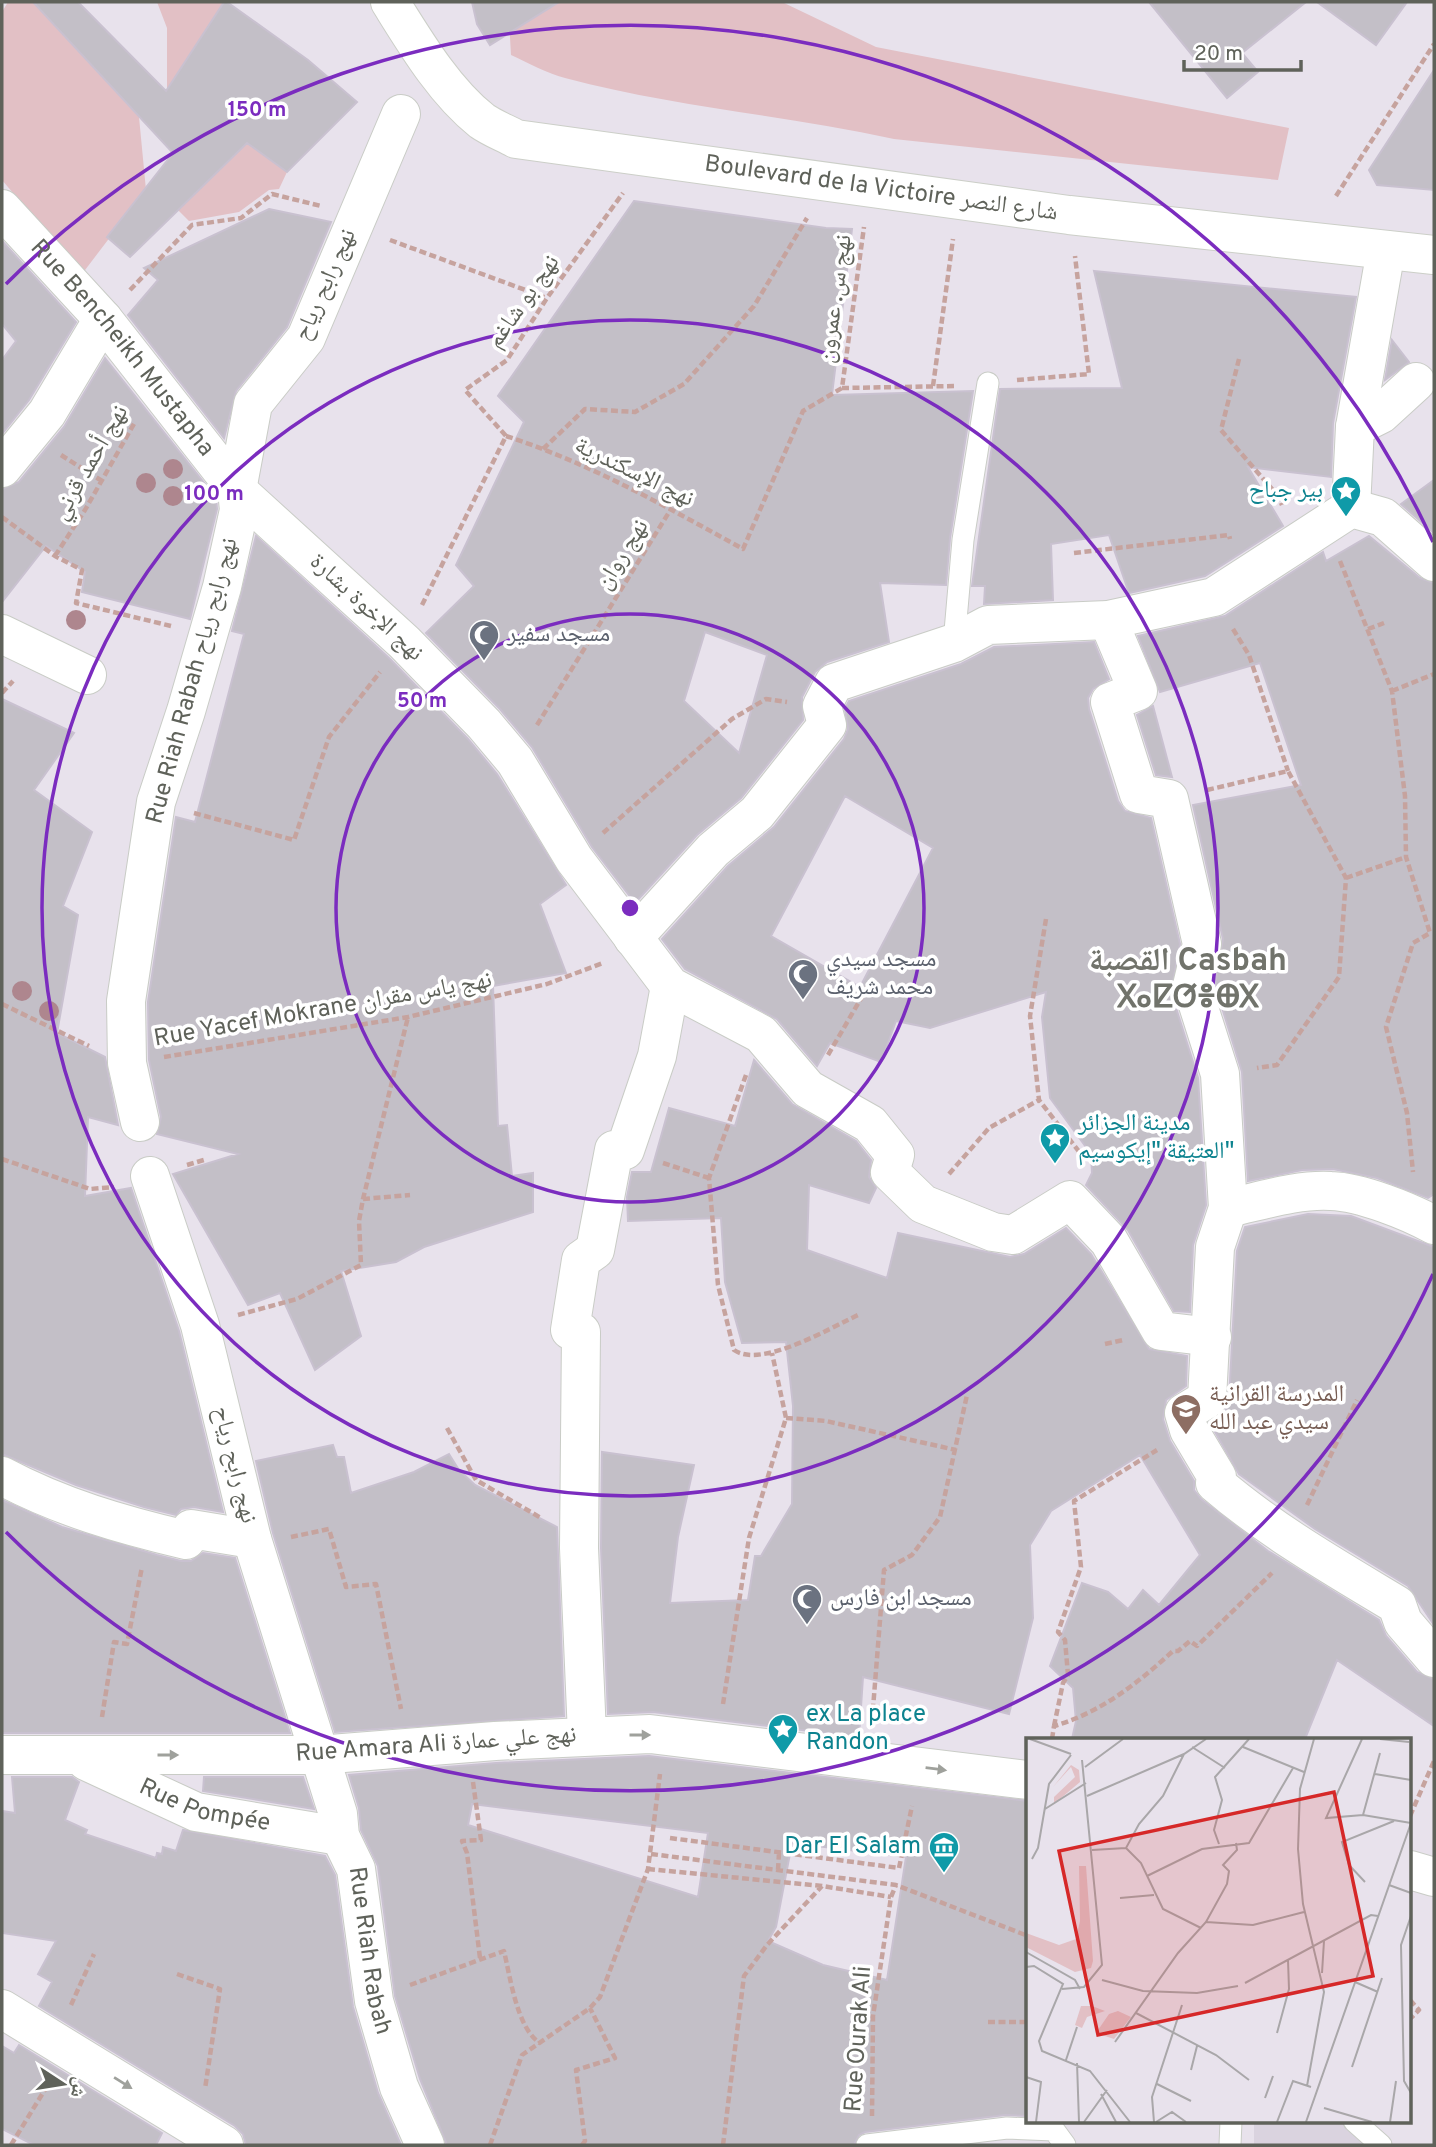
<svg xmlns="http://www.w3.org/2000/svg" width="1436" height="2147" font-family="Overpass,'Noto Naskh Arabic','Noto Sans Tifinagh',sans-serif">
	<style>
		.education { fill: #dad3df }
		.green { fill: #e2c0c5 }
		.building { fill: #c3bfc7; stroke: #c9c1d0; stroke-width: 2; fill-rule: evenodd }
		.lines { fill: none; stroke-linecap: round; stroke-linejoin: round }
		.lane-casing { stroke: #c9ccc6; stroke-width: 23 }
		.street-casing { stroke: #c9ccc6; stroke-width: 40 }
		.secondary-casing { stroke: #cccfc8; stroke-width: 40 }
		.path { stroke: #c6a39e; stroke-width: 4.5; stroke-dasharray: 7 3.5; stroke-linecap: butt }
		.lane { stroke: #fff; stroke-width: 21 }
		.street { stroke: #fff; stroke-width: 38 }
		.secondary { stroke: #fff; stroke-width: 38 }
		.tree { fill: #ae868e }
		.oneway { fill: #9fa19c }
		.ring { fill: none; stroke: #7b2cbf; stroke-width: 3.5 }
		.labels { text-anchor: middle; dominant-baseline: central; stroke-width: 7; stroke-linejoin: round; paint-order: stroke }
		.street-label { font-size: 24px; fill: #5f625a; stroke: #fff }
		.culture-label { font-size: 24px; fill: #0d838f; stroke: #fff; text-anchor: end }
		.worship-label { font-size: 24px; fill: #5b616d; stroke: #fff; text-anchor: start }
		.education-label { font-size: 24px; fill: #785e54; stroke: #fff; text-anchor: start }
		.district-label { font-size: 32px; font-weight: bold; fill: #71736b; stroke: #fff }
		.inset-road { fill: none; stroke: #a9a7a9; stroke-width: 2 }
		.view { fill: #d62828; fill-opacity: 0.15; stroke: #d62828; stroke-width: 3.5 }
		.inset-edge { fill: none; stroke: #5f625a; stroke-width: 3.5 }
		.centre { fill: #7b2cbf; stroke: #fff; stroke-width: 3.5 }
		.ring-label { font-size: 21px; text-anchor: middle; font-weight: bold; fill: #7b2cbf; stroke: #fff; stroke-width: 7; stroke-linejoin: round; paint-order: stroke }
	</style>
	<rect width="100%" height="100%" fill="#e8e2ec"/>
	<path class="education" d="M1254 2121H1345L1372 2145H1254Z"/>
	<path class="green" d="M8 2H33L139 117 146 190 82 274 2 180V12Z
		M157 2H224L167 90V28Z
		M508 2H782L876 47 1289 128 1278 180 894 139C785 115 673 107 565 78 547 73 528 63 511 55Z
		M247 143 287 172 279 189 269 190 239 212 189 221 178 210Z"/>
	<path class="building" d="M33 2H78L166 91 224 2H227L308 60 357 102 287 172 247 143 130 257 107 237 173 153Z
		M472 2H559L490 45 477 24Z
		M1149 2H1306L1242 53 1258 72 1227 98Z
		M1317 2H1407L1376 45Z
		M1434 70V190L1377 185 1369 170Z
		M634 201 826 228 852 229 832 395 973 391 950 538 946 585 880 583 889 642 827 662 815 672 802 697 803 720 741 798 697 835 635 903 592 847 532 747 500 709 426 633 474 586 456 565 524 422 498 396ZM705 632 767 655 739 753 684 701Z
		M269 209 331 222 287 327 236 391 224 438 128 315 158 280 144 268Z
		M2 241 76 322 29 400 2 434V360L16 341 2 324Z
		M1094 271 1356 297 1333 423 1331 477 1248 467 1283 526 1205 576 1129 593 1109 535 1051 544 1053 600 984 604 985 586H972L1000 389 1122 388Z
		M1392 340 1409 362 1385 380Z
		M105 358 216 498 217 509 190 619 82 592 85 572 46 546 2 602V489L19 482 64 427Z
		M1434 480V533L1401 504Z
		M256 536 389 658 468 739 497 774 566 885 540 904 566 973 493 986 498 1126 507 1125 512 1176 533 1173V1212L424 1247 396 1262 341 1271 361 1336 315 1370 280 1293 248 1305 173 1174 238 1154 157 1134 161 1117 149 1060 148 1002 176 817 195 822 244 634 232 631Z
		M1369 536 1420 578 1434 583V1194L1428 1198 1377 1178 1333 1169 1302 1170 1248 1181 1242 1072 1215 985 1223 939 1193 805 1301 785 1260 663 1160 692 1138 636 1225 616 1323 552 1326 561Z
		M1094 642 1109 679 1093 689 1088 698 1089 709 1118 801 1125 811 1151 818 1180 944 1171 992 1198 1078 1206 1205 1193 1245 1190 1312 1174 1311 1128 1230 1086 1185 1092 1173 1091 1154 1050 1098 1042 1017 1046 992 930 1028 896 1021 881 1062 830 1043 817 1066 777 1019 685 969 662 939 728 866 774 827 844 739 848 729 845 709 849 701 961 664 994 647ZM845 796 933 848 860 987 771 936Z
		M2 699 74 733 34 790 92 832 63 906 78 915 57 1033 105 1057 118 1125 88 1117 85 1196 131 1188 179 1331 223 1512 194 1507 181 1509 176 1515 144 1507 76 1485 2 1454Z
		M1153 706 1172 777 1156 775 1137 715Z
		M754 1060 792 1104 856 1141 871 1160 869 1177 876 1188 869 1203 809 1185 807 1250 887 1278 898 1233 1010 1257 1024 1254 1066 1228 1091 1254 1149 1349 1187 1356 1186 1386 1166 1400 1163 1419 1170 1441 1194 1481V1490L1201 1499 1268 1551 1379 1620 1386 1636 1417 1672 1434 1679V1726L1337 1660 1305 1739H1072L1076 1721 1073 1688 1050 1666 1082 1583 1108 1592 1128 1609 1143 1590 1159 1605 1200 1555 1140 1455 1051 1511 1030 1545 1033 1618 1009 1714 863 1677 859 1737 653 1712 608 1714 601 1548 602 1452 694 1465 678 1537 670 1603 748 1600 755 1556H761L792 1504 793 1406 786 1342 742 1343 725 1282 721 1218 628 1221 627 1197 632 1172H651L669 1108 735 1126Z
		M1308 1214 1351 1216 1434 1247V1625L1408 1586 1315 1529 1239 1474 1210 1423 1225 1411 1229 1400 1237 1251 1245 1227Z
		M333 1445 337 1457H344L351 1493 414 1472 449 1454 459 1470 475 1485 557 1527 564 1716 335 1732 273 1533 256 1461Z
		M2 1500 62 1527 157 1555 181 1561H191L203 1553 235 1558 290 1733H2Z
		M649 1756 1028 1801V2116L1005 2115 865 2132 859 2135 854 2145H447L420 2079 395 1996 378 1866 361 1830 359 1808 349 1775 496 1763ZM472 1804 708 1833 698 1897 468 1825ZM792 1843 906 1857 887 1980 823 1965 768 1941 776 1927Z
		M12 1777H72L79 1782 65 1820 87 1830 85 1834 156 1858 157 1853 162 1854 163 1847 176 1851 183 1830 325 1856 335 1875 353 2007 378 2093 401 2145H246L243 2134 235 2126 39 2006 52 1982 38 1974 56 1941 2 1933V1811L15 1813Z
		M204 1777H303L314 1809 203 1791Z
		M19 2045 162 2133 156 2145H34L2 2129V2046L14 2053Z"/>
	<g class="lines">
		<g class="lane-casing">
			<path id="lane" d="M954 643 963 540 988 383
				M1354 2121 1381 2145
				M867 2145 1007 2128 1054 2130 1065 2145
				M1230 2145 1231 2121"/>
		</g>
		<g class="street-casing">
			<g id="street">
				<path id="s1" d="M2 209 103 319 237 490 404 642 484 724 515 761 574 859 670 986 761 1034 808 1089 870 1124 895 1155 890 1172 923 1204 993 1232 1013 1235 1070 1200 1109 1241 1161 1331 1212 1337"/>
				<path d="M1355 427 1381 414 1416 382"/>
				<path d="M2 468 47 413 103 319"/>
				<path d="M1351 508 1355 427 1386 250"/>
				<path d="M1108 620 1138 691 1110 702 1139 794 1169 799 1202 944 1192 986 1220 1074 1228 1208 1215 1247 1207 1399 1184 1413 1189 1430 1217 1477 1215 1483C1271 1531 1334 1567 1397 1605L1403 1622 1434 1658"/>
				<path d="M2 634 87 675"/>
				<path d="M633 938 713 850 757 813 827 725 822 706 834 683 954 643 988 625 1108 620 1214 597 1351 508 1383 517 1434 562"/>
				<path d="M140 1122 127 1063 126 1001 156 802 186 711 222 587 239 510 237 490 253 404 306 338 401 114"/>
				<path id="s2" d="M150 1176 200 1325 252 1539 338 1814 340 1836 356 1869 374 2001 399 2087 425 2145"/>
				<path d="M1228 1208C1261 1201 1297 1189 1331 1191 1361 1192 1408 1211 1434 1225"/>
				<path d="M2 1476C60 1507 122 1525 186 1540L191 1529 252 1539"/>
				<path d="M587 1735 579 1548 581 1332 570 1330 581 1260 595 1250 614 1150H625L657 1056 670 986"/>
				<path d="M2 1755H318L495 1741 650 1734 1028 1780"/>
				<path id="s3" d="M86 1761 196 1812 340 1836"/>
				<path d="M1410 1870 1434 1877"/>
				<path d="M2 2009 224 2145"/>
			</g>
		</g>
		<g class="secondary-casing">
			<path id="secondary" d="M390 2C415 42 444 91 482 121 492 128 505 133 516 139L1069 215 1434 255"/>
		</g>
		<path class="path" d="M1336 196 1434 44
			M390 240 547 298
			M130 290 192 225 241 218 272 194 321 206
			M1239 359 1221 430 1278 496 1282 505
			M1017 380 1089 374 1075 256
			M933 386 953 239
			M842 388 956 386
			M506 436C589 463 667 507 743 549L803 411 842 388 864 227
			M543 449 585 409 635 412 684 384 754 306 807 218
			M61 455 102 481
			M2 517 55 556 82 570 76 603 171 626
			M1074 553 1229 535 1230 539
			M55 556 85 510 135 422
			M1340 561 1392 691 1405 796 1406 857 1430 933 1413 943 1386 1027 1407 1113 1413 1172
			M422 605 506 436 465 390 507 360 547 298 623 193
			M1233 629 1249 655 1288 771
			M1368 629 1384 623
			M1392 691 1434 674
			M2 693 13 681
			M537 725 671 509
			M1207 790 1288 771 1346 878 1339 977 1277 1065 1257 1068
			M194 813 294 840 329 737 380 672
			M603 833 732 719 766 699 787 702
			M1346 878 1406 857
			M1046 919 1030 1016 1039 1100 1084 1158V1164
			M2 1004 89 1046
			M828 1055 870 983
			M164 1057 408 1017 547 984 603 963
			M746 1075 709 1178 718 1285 734 1350C761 1369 830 1328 858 1315
			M2 1159 90 1189 114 1187
			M663 1163 709 1178
			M187 1165 207 1159
			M949 1174 989 1128 1039 1100
			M363 1199 410 1195
			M238 1315 297 1299 361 1265 359 1221 363 1199 408 1017
			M1105 1344 1123 1340
			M786 1418 826 1421 956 1450
			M447 1428 476 1480 541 1518
			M1307 1505 1357 1400
			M291 1537 329 1529 346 1587 376 1584 401 1709
			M723 1704 749 1538 786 1418 772 1353
			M102 1717 114 1642 127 1644 142 1567
			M872 1721 884 1570 912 1555 940 1517 967 1395
			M1054 1726 1063 1683 1068 1675 1065 1640 1058 1632 1081 1567 1074 1501 1157 1450
			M1052 1739 1054 1726C1100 1713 1138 1683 1173 1651H1178L1190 1641 1197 1646 1272 1573
			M473 1782 481 1840 462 1841 467 1853 480 1958
			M1410 1816 1434 1761
			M670 1838 899 1868 912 1806
			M651 1854 896 1885 1028 1936
			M648 1869 822 1886 891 1897
			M778 1870 779 1853
			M177 1974 220 1989 205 2089
			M410 1985 504 1951C510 1976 517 2029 540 2043
			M1410 2000 1419 2010 1410 2019
			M71 2005 94 1954
			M988 2022H1028
			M872 2116 873 2016 891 1897 896 1885
			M11 2145 49 2083
			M490 2145 522 2055 590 2008 600 1997 648 1869 660 1774
			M582 2145 585 2141 576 2070 615 2058 590 2008
			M723 2145 744 1976 767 1945 822 1886"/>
		<use href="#lane" class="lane"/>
		<use href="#street" class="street"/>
		<use href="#secondary" class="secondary"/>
	</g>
	<g class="tree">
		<circle cx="173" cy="469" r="10"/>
		<circle cx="146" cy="483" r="10"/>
		<circle cx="173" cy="496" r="10"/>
		<circle cx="76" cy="620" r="10"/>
		<circle cx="22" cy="991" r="10"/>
		<circle cx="49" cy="1011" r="10"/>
	</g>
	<defs><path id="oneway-solid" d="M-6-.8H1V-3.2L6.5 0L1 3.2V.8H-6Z" transform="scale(1.75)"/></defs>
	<g class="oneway">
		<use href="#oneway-solid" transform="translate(640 1735)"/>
		<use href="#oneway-solid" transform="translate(168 1755)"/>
		<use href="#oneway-solid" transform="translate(936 1769) rotate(7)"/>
		<use href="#oneway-solid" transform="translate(123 2083) rotate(32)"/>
	</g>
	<g class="ring">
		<circle cx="630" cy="908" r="294"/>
		<circle cx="630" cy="908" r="588"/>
		<path d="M1433 1274A882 882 0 0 1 6 1532M6 284A882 882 0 0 1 1433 542"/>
	</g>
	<defs>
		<g id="sight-pin" transform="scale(1.575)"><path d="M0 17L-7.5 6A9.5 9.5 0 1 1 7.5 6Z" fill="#0f9aa8" stroke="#fff"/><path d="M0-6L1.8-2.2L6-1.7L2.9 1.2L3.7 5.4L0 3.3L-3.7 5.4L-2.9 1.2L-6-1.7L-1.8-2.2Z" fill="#fff"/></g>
		<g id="mosque-pin" transform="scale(1.575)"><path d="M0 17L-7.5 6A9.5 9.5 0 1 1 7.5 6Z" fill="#6b7280" stroke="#fff"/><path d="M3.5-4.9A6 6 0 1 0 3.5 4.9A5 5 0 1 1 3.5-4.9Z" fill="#fff"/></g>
		<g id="school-pin" transform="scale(1.575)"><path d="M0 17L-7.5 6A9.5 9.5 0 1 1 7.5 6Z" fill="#8d6e63" stroke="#fff"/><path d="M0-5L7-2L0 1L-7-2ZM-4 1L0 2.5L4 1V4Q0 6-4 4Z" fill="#fff"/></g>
		<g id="museum-pin" transform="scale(1.575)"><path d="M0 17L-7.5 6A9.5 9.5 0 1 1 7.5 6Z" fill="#0f9aa8" stroke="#fff"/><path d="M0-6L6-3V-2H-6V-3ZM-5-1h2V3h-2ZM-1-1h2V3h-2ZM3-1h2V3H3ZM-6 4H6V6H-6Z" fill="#fff"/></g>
	</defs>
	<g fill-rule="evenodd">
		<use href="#sight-pin" x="1346" y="491"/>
		<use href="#mosque-pin" x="484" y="635"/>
		<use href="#mosque-pin" x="803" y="974"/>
		<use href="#sight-pin" x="1055" y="1138"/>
		<use href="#school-pin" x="1186" y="1409"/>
		<use href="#mosque-pin" x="807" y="1599"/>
		<use href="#sight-pin" x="783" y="1729"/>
		<use href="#museum-pin" x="944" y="1847"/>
	</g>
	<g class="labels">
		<g class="street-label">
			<text transform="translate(881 189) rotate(8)">Boulevard de la Victoire شارع النصر</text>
			<text transform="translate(326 285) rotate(-66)">نهج رابح رياح</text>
			<text transform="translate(836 299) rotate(-82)">نهج س. عمرون</text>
			<text transform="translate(524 302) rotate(-55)">نهج بو شاغم</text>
			<text stroke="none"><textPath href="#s1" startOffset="184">Rue Bencheikh Mustapha</textPath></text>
			<text transform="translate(91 463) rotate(-60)">نهج أحمد قرني</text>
			<text transform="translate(634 473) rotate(26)">نهج الإسكندرية</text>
			<text transform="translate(623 555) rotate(-58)">نهج روان</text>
			<text transform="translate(366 608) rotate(43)">نهج الإخوة بشارة</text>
			<text transform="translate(193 681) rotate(-75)">Rue Riah Rabah نهج رابح رياح</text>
			<text transform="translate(323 1010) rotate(-10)">Rue Yacef Mokrane نهج ياس مقران</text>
			<text transform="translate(234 1465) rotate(76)">نهج رابح رياح</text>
			<text transform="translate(436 1745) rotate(-4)">Rue Amara Ali نهج علي عمارة</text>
			<text stroke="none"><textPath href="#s3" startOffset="128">Rue Pompée</textPath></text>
			<text stroke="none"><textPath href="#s2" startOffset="807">Rue Riah Rabah</textPath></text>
			<text transform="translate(859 2039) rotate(-86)">Rue Ourak Ali</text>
		</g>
		<g class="culture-label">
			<text x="1323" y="491">بير جباح</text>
			<text x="1078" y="1124" text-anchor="start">مدينة الجزائر<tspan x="1078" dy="28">العتيقة "إيكوسيم"</tspan></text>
			<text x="806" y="1715" text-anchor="start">ex La place<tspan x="806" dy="28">Randon</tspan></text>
			<text x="921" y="1847">Dar El Salam</text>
		</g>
		<g class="worship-label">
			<text x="507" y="635">مسجد سفير</text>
			<text x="826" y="960">مسجد سيدي<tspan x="826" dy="28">محمد شريف</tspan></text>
			<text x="830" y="1599">مسجد ابن فارس</text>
		</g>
		<g class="education-label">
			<text x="1209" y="1395">المدرسة القرانية<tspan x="1209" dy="28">سيدي عبد الله</tspan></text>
		</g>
		<g class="district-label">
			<text x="1188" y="962">القصبة Casbah<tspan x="1188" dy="37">ⵝⴰⵇⵚⴻⴲⵝ</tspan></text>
		</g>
	</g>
	<g transform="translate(1026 1738)">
		<rect width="385" height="385" fill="#e8e2ec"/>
		<path d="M45 27 53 32 54 44 28 66V59L49 39 45 29 27 49ZM53 128H60L67 223 65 230 49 234 0 209V195L33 207 50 201 54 183ZM55 268H66L79 273 61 279 56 290 49 287ZM92 273 105 279 88 301 70 295 83 276Z" fill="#e2c0c5"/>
		<path class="inset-road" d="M4 1 45 16M336 1 300 80 337 77 385 85M354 1 383 4M166 9 199 30M217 9 278 34M158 16 137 58 113 86 100 110 115 125 137 171 175 190M59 29 97 1M349 36 385 42M61 58 158 16 180 1M19 71 60 45M337 77 354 15M193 106 188 92 196 62 189 39 223 1M66 112 100 110M6 121 12 110 23 46 45 17M121 138 176 111 223 105 267 30M339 144 323 127 316 104 368 83M363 147 385 155M94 160 128 157M385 178 375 207 378 343 385 355M180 184 227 187 278 174M0 214 49 242 54 251M0 229 8 228 37 246 13 303 16 313 64 333 104 384M296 235 298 203M76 242 117 253 171 255 212 248M329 244 352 254M219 245 345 177 352 178M36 251 58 249 76 227 56 22M110 275 190 317 223 342M251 295 263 251 262 222M89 304 152 215 180 184 201 146 203 133 197 127 211 112 210 105M40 322 51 289M51 325 53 384M326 329 356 240M165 332 171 308M0 339 15 344 10 384M131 346 165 363M281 348 298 254 277 166 272 111 274 51 288 1M75 356 90 384M239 360 247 338M298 370 346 384M58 384 81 352M128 384 126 359 156 267M130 384 146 374 160 384M251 384 267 343 285 349M280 384 385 85M364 384 370 343"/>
		<path class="view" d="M308 54 347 238 72 297 33 113Z"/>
		<rect width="385" height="385" class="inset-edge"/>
	</g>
	<circle cx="630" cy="908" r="10" class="centre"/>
	<g class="ring-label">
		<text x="257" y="116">150 m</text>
		<text x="214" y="500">100 m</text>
		<text x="422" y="707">50 m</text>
	</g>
	<rect width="1436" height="2147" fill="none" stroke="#5f625a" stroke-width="7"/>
	<g transform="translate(63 2084) rotate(102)" stroke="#ffffff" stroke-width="5" paint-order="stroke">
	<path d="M0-5L12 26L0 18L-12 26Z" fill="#5f625a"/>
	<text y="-10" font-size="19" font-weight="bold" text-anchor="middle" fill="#5f625a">ش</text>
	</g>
	<path d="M1184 60v10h117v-10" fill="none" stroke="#5f625a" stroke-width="3.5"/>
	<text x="1194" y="60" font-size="21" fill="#5f625a" stroke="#ffffff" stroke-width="5" paint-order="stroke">20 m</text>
</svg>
